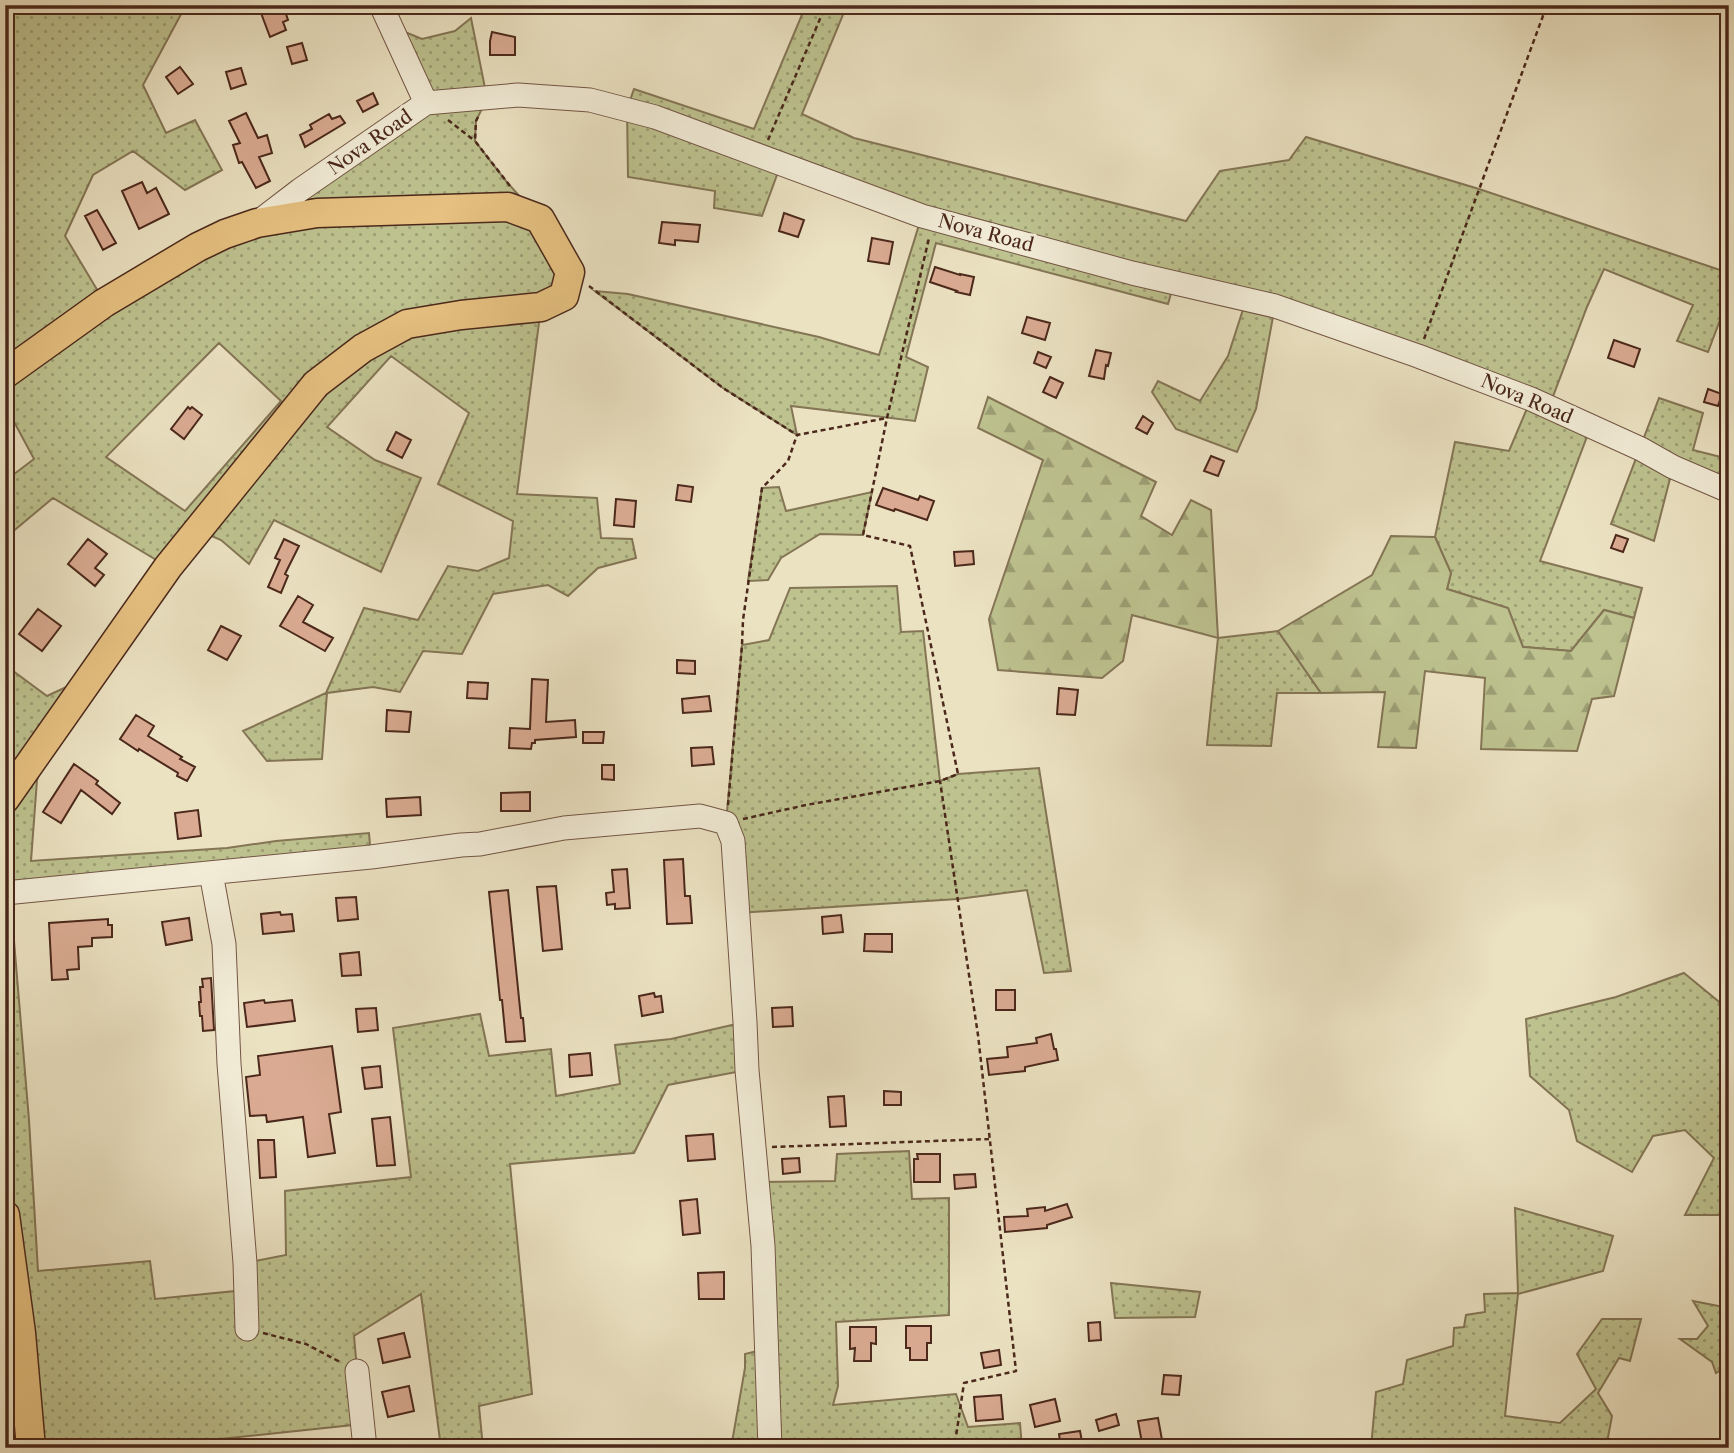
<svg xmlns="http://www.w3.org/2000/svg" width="1734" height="1453" font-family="'Libre Caslon Text',serif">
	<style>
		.grass { fill: url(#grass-dots); stroke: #847555; stroke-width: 2; fill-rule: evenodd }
		.forest { fill: url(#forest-firs); stroke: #847555; stroke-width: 2 }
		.building { fill: #daab92; stroke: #4b281b; stroke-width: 2 }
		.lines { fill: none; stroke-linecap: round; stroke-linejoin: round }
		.minor-casing { stroke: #735645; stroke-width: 25 }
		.major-casing { stroke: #4b281b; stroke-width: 31 }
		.path { stroke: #4b281b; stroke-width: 2.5; stroke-dasharray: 5 3.5; stroke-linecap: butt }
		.minor { stroke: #f2ecd7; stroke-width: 23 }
		.major { stroke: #e6c181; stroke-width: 28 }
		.labels { text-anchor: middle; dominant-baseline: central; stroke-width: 6; stroke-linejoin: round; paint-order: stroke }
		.street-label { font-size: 19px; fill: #4b281b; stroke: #f2ecd7 }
	</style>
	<defs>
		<pattern id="grass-dots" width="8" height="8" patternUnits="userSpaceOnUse" patternTransform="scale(1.75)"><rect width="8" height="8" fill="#bdc28f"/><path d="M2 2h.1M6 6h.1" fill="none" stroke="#9c9e74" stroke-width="1.8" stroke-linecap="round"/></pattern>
		<pattern id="forest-firs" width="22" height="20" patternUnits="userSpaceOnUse" patternTransform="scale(1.75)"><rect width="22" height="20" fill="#bdc28f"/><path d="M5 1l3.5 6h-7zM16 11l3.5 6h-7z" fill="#9c9e74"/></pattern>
	</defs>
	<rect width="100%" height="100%" fill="#ebe2c2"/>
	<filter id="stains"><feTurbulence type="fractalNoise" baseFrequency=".00286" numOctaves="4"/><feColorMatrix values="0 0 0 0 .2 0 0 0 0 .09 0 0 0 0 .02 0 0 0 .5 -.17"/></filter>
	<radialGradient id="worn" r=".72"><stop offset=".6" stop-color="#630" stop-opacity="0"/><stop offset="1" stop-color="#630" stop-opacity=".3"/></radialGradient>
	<path class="grass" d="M5 5H186L143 85 166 133 195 120 222 170 185 190 133 151 93 175 65 236 105 303 140 283 425 103 393 27 422 39 455 31 471 18 487 98 476 121 475 141 506 181 540 219 570 272 541 307 517 494 597 498 601 538 632 539 636 558 598 568 568 596 548 585 493 594 462 654 423 651 400 692 373 687 327 693 322 759 267 761 243 731 326 693 364 608 418 620 448 566 478 571 509 558 513 521 438 484 469 413 391 356 327 427 375 460 421 478 381 572 274 520 249 564 221 540 198 530 168 567 53 498 5 538V481L34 459 5 405ZM219 343 281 401 185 511 106 457Z
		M806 5H847L802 114 854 138 1186 221 1220 171 1289 160 1306 137 1479 189 1729 273V296L1708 352 1677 341 1693 305 1604 269 1587 307 1549 407 1591 426 1540 561 1642 588 1634 618 1604 610 1571 651 1523 647 1508 608 1447 589 1451 573 1435 537 1455 442 1509 451 1531 399 1275 306 1256 409 1237 452 1176 429 1152 392 1158 381 1200 401 1228 356 1246 300 1174 283 1168 304 936 243 906 357 928 367 915 421 791 406 797 435 723 388 595 291 628 294 819 337 879 355 922 215 781 164 762 216 714 208 715 191 628 177 627 109 634 89 754 129Z
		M1659 398 1703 413 1693 450 1729 459V491L1673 467 1654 541 1611 524Z
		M779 487 786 511 872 492 863 535 820 534 781 558 768 580 748 581 762 488Z
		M897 586 901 632 923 631 940 781 958 774 1039 768 1071 971 1044 973 1027 890 958 899 738 913 726 823 742 645 769 640 790 588Z
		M1278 631 1321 693H1277L1271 746 1207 745 1218 638Z
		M5 665 47 696 92 675 61 718 37 780 31 861 227 848 276 841 369 833 371 857 10 893 29 1120 38 1271 150 1261 155 1299 245 1290V1263L286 1255 285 1191 411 1177 393 1028 480 1014 489 1056 551 1049 556 1096 620 1084 615 1045 671 1039 745 1022 747 1070 668 1085 634 1153 510 1164 532 1394 479 1406 483 1448H441L421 1294 354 1336 362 1424 135 1448H31L5 1215Z
		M1684 973 1729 1010V1215H1685L1714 1158 1685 1130 1653 1136 1632 1172 1577 1141 1569 1110 1530 1076 1526 1019 1616 997Z
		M909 1151 912 1199 949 1198V1315L836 1322 838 1386 833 1405 956 1394 968 1427 1020 1423 1022 1448H731L745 1368V1354L765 1349 757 1182 835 1181 837 1154Z
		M1515 1208 1613 1236 1603 1271 1518 1294 1505 1416 1560 1423 1596 1389 1577 1354 1602 1319H1641L1630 1361 1619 1358 1598 1393 1612 1416 1606 1448H1371L1376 1392 1403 1384 1407 1360 1453 1346 1454 1328 1464 1327 1466 1315 1485 1312 1484 1294 1518 1293Z
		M1111 1283 1200 1292 1195 1317 1115 1318Z
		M1693 1301 1729 1308V1365L1716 1373 1712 1362 1680 1339H1697L1708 1326Z"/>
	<path class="forest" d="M988 397 1156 482 1141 516 1172 535 1191 500 1211 510 1218 638 1132 615 1123 661 1102 678 998 670 989 619 1043 460 978 428Z
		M1391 536 1435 537 1451 573 1447 589 1508 608 1523 647 1571 651 1604 610 1634 618 1614 696 1592 699 1577 751 1481 749 1485 678 1425 671 1416 748 1378 747 1385 692 1321 693 1278 631 1372 575Z"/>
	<path class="building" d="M258 5H283L288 20 283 22 286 30 270 37Z
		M492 32 515 37V55H490V41Z
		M302 43 307 60 292 64 287 47Z
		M180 67 193 84 178 94 166 77Z
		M241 68 246 84 231 89 226 72Z
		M373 93 378 104 363 112 357 101Z
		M246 113 258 138 267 135 272 153 259 157 270 181 256 188 242 162 239 163 233 145 240 143 229 121Z
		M329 114 332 119 340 116 345 123 305 147 300 135 312 129 310 125Z
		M142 182 147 193 156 188 169 214 139 229 122 191Z
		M97 210 116 243 103 250 85 216Z
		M784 213 804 220 798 237 779 231Z
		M662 222 700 225 698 242 675 240V245L659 243Z
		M872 238 893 242 889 264 868 261Z
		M935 267 960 275V274L974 277 970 295 956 292 957 291 930 282Z
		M1027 317 1050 323 1045 340 1022 333Z
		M1614 340 1640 349 1634 367 1608 358Z
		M1096 350 1111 353 1108 366 1106 365 1104 379 1089 376Z
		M1038 352 1051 357 1046 368 1034 363Z
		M1050 377 1063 383 1056 398 1043 392Z
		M1708 389 1722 394 1718 406 1704 402Z
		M188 407 190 409 192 407 202 415 184 439 171 429Z
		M1143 416 1153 423 1147 434 1136 428Z
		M396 432 411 440 402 458 387 450Z
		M1211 456 1224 461 1218 476 1204 471Z
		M678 485 693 487 691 502 676 500Z
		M883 488 918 500 920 496 934 501 927 520 895 509 894 511 876 505Z
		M616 499 636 501 634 527 614 525Z
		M1616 535 1628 539 1623 552 1611 548Z
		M88 539 107 554 95 568 104 575 95 586 68 564Z
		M284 539 299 546 285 574 288 576 281 593 268 587 280 560 275 558Z
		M973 551 974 564 955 566 954 552Z
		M298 596 313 605 303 622 333 638 325 651 280 626Z
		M38 609 61 626 42 651 19 634Z
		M221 626 241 636 227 660 208 650Z
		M677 660 695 661V674L677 673Z
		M532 679 548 680 546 722 575 720 576 737 535 740V743H532L531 749 509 748 510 728 530 729Z
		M468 682 488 683 487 699 467 698Z
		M1059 688 1078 690 1075 715 1057 714Z
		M709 696 711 711 683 713 682 699Z
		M387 710 411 712 409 732 386 731Z
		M136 715 154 726 148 736 182 757 180 759 195 767 187 781 177 776 178 773 139 749 138 751 120 739Z
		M583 732H604L603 743H583Z
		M712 747 714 764 692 766 691 748Z
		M74 764 98 781 96 784 120 803 112 814 81 790 61 823 43 812Z
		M602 765H614V780L602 779Z
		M530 792V811H501V793Z
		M420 797 421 815 387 817 386 799Z
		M198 810 201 836 178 839 175 813Z
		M683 859 685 896H690L692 923 667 924 664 860Z
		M627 869 630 908 615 909V904L607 905 606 893 614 892 612 870Z
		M556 886 562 949 543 951 537 887Z
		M508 890 521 1018H523L525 1041 506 1042 502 1000H500L489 892Z
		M356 897 358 919 338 921 336 898Z
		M280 912 281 915 292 914 294 931 263 934 261 914Z
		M841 915 843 932 823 934 822 917Z
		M189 918 192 940 166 945 162 922Z
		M108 919V925H112V937L92 938V946L78 947 79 969 67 970 68 979 52 980 49 923Z
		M865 934H892V952L864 951Z
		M359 952 361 975 342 976 340 954Z
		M211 978 214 1030 203 1031 202 1016H200L199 1002H201L200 987H203L202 979Z
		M996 990H1015V1010H996Z
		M654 993 655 997 661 996 663 1012 642 1016 639 996Z
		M264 1000 265 1003 292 1000 295 1021 247 1027 244 1003Z
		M792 1007 793 1026 773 1027 772 1008Z
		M376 1008 378 1030 358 1032 356 1009Z
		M1051 1034 1054 1049H1056L1058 1060 1025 1067V1071L989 1075 987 1059 1008 1057 1007 1047 1037 1043 1036 1038Z
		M332 1046 341 1112 329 1114 335 1153 308 1157 303 1117 267 1122 266 1115 250 1116 246 1077 260 1075 258 1056Z
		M590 1053 592 1075 570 1077 569 1055Z
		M380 1066 382 1087 365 1089 362 1068Z
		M884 1091 901 1092V1105H884Z
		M844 1096 846 1126 830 1127 828 1097Z
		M390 1117 395 1165 377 1166 372 1119Z
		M713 1134 715 1159 688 1161 686 1136Z
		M258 1140H274L276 1177 260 1178Z
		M917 1154H940V1182H914V1159H918Z
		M799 1158 800 1172 783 1174 782 1159Z
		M975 1174 976 1187 955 1189 954 1175Z
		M697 1199 700 1233 683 1235 680 1201Z
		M1067 1204 1072 1217 1047 1225V1228L1005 1232 1004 1217 1028 1216 1027 1209 1045 1207V1211Z
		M724 1272V1299H699L698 1273Z
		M1100 1322 1101 1340 1089 1341 1088 1323Z
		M906 1326H931V1343H927V1360H910V1348H906Z
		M850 1327H876V1344L871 1343V1361H854L855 1348 850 1349Z
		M404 1333 410 1357 383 1363 378 1339Z
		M999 1350 1001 1365 984 1368 981 1353Z
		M1164 1375 1181 1376 1179 1395 1162 1394Z
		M409 1386 414 1411 388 1417 382 1392Z
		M1001 1395 1003 1419 976 1421 974 1397Z
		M1055 1399 1060 1421 1035 1427 1030 1405Z
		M1116 1414 1119 1425 1099 1431 1096 1420Z
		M1158 1418 1162 1440 1142 1443 1138 1421Z
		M1080 1431 1083 1447 1061 1448 1059 1434Z"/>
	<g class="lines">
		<g class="minor-casing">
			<path id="minor" d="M381 5 426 103
				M257 223 300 190 426 103 518 95 590 100 655 117 922 216 1132 273 1275 306 1418 356 1531 399 1641 449 1673 467 1729 491
				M211 873 224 944 229 1064 245 1263 247 1329
				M5 893 371 857 461 845 480 844 564 828 700 816 726 823 733 841 745 1022 747 1070 763 1246 770 1448
				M357 1371 365 1448"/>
		</g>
		<g class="major-casing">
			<path id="major" d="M5 374 104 303 198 247 225 234 257 223 317 213 508 207 540 219 570 272 564 296 541 307 461 315 407 324 363 348 316 384 168 567 5 799
				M5 1215 21 1333 31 1448"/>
		</g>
		<path class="path" d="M478 117 476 121 475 141 510 186
			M448 120 475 141
			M768 140 826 5
			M589 286 723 388 797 435
			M1424 339 1547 5
			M728 805 742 645 743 620 762 488 788 461 797 435 887 418
			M743 819 806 805 940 781 958 774 910 546 863 535 887 418 929 238
			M772 1147 989 1139
			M263 1333 306 1344 342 1363
			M939 1448 955 1443 964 1383 1016 1371 978 1035 940 781"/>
		<use href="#minor" class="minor"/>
		<use href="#major" class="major"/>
	</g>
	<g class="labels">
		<g class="street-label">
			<text transform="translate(370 142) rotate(-35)">Nova Road</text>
			<text transform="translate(986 233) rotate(15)">Nova Road</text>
			<text transform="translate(1527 399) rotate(23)">Nova Road</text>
		</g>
	</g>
	<rect width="1734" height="1453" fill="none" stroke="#ebe2c2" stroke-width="28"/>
	<rect x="7" y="7" width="1720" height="1439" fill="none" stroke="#4b281b" stroke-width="3.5"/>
	<rect x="14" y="14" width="1706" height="1425" fill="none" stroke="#4b281b" stroke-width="2"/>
	<rect width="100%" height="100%" filter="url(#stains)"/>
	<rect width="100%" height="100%" fill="url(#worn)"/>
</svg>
